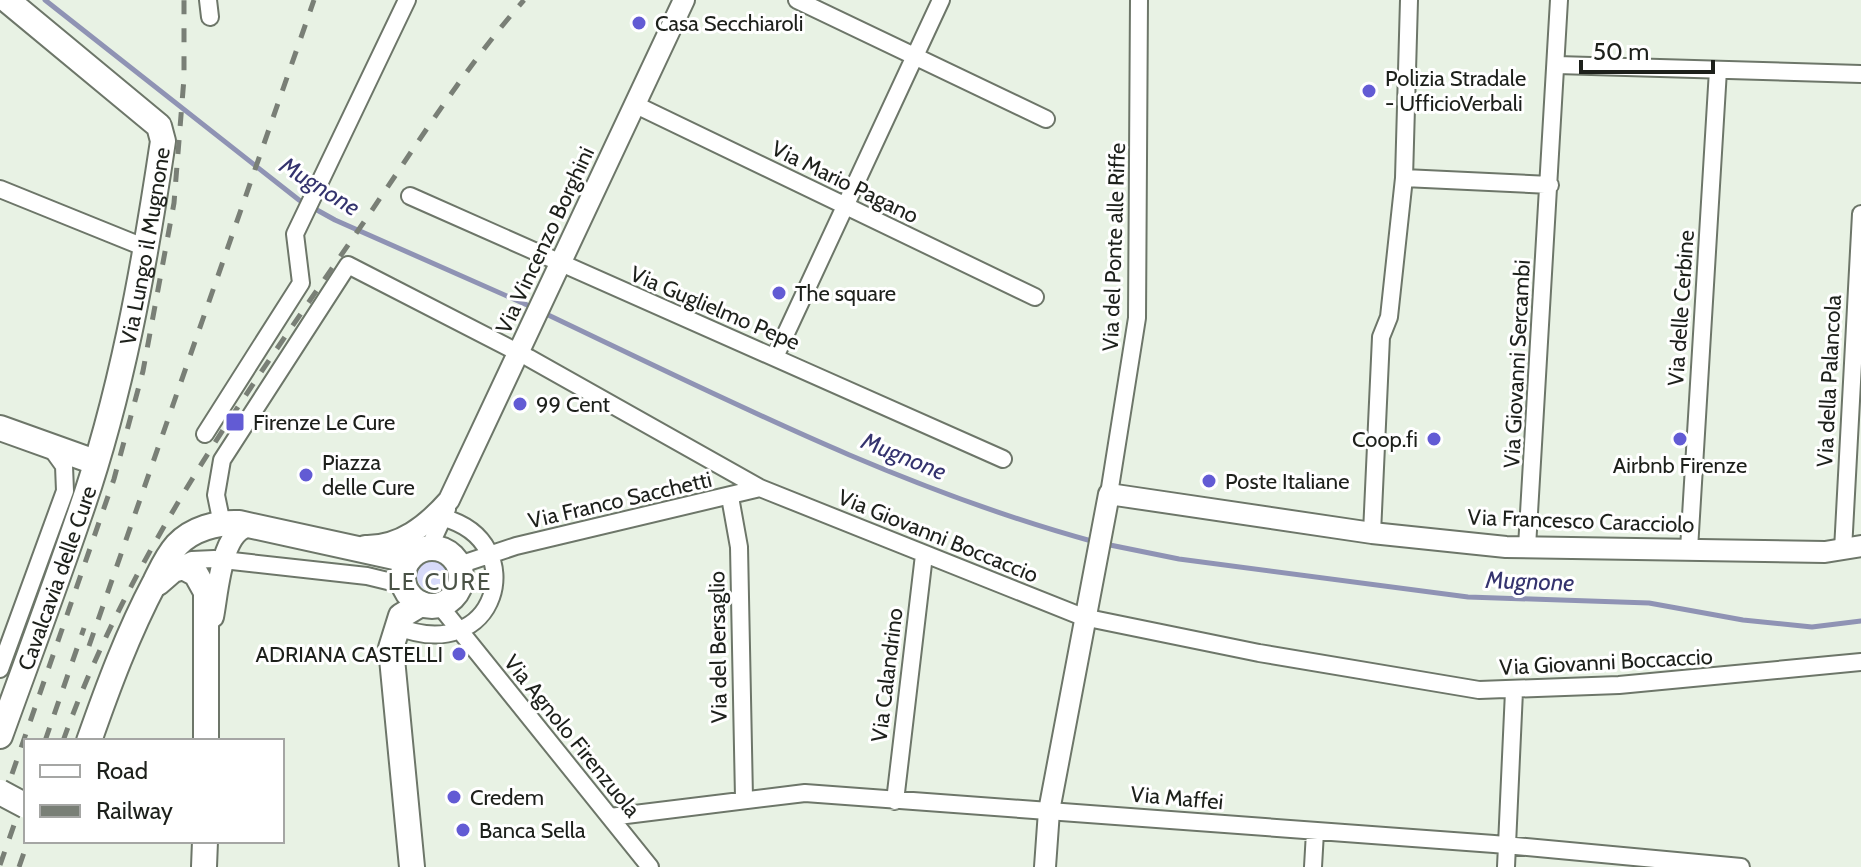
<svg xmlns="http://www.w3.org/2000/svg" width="1861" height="867" font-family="Cabin,sans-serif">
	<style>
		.green { fill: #d7daf9 }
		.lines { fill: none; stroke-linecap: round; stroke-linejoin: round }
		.stream { stroke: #8f93b4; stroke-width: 5 }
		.minor-casing { stroke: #6d7669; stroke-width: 20 }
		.tertiary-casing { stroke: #6d7669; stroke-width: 24 }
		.secondary-casing { stroke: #6d7669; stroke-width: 28 }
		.minor { stroke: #fff; stroke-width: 16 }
		.tertiary { stroke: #fff; stroke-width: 20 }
		.secondary { stroke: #fff; stroke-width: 24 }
		.rail { stroke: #797f76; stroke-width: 5; stroke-dasharray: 14 14; stroke-linecap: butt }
		.secondary-bridge-casing { stroke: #6d7669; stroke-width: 28; stroke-linecap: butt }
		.secondary-bridge { stroke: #fff; stroke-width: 24 }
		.poi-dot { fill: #625bd4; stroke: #fff; stroke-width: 3 }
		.labels { text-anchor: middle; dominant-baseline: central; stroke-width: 6; stroke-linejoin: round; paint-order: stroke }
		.poi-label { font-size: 22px; fill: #1d201b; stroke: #fff; text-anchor: start }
		.street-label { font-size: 22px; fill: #1d201b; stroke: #fff }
		.water-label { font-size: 24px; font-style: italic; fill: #34336e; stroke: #fff }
		.neighbourhood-label { font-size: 24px; letter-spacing: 2px; fill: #4a5246; stroke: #fff }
	</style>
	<rect width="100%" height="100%" fill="#e8f2e4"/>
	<path class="green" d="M417 576a15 15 0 1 1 30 0a15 15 0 1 1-30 0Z"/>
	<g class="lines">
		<path class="stream" d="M45 0 299 200 335 220 534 308
			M544 313C723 398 903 490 1095 542
			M1105 544 1179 559 1468 597 1649 603 1743 620 1812 627 1861 621"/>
		<g class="minor-casing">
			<path id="minor" d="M208 0 210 17
				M797 0 1046 119
				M1557 65 1861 74
				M636 105 1035 297
				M1404 178 1550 185
				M0 189 146 248
				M410 196 1003 459
				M775 357 941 0
				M205 434 301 283 295 234 407 0
				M1109 494 1137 318 1139 0
				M730 497 739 547 744 798
				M222 524 216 495 222 460 348 265 529 358 760 488 1083 617 1259 653 1479 690 1619 685 1861 662
				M1372 533 1381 337 1389 317 1404 178 1409 0
				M1527 547 1559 0
				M429 548 447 509
				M1689 549 1718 70
				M1843 550 1861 214
				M459 565 516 546 760 488
				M178 567 192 560 214 559 367 576 404 585
				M440 606 650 867
				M396 626C498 668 532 542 444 518
				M0 669 65 491 64 466 51 448
				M895 801 924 555
				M610 817 805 793 1494 844 1741 867
				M1313 867 1315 832
				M1506 867 1514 691"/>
		</g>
		<g class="tertiary-casing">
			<path id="tertiary" d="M365 546C400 547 427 525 449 500L684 0
				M213 617C218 593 221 525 253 526
				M1045 867 1049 811 1109 494 1372 533 1506 547 1825 552 1861 546"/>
		</g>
		<g class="secondary-casing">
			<g id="secondary">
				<path d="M0 428 95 462"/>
				<circle cx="432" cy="577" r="29"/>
				<path d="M158 583 173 570 183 567 196 574 206 592V741"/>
				<path id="s1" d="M0 736C26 664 53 592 78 519 121 398 144 268 163 141L159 126 7 0"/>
				<path d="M89 741C108 687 128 633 155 582 161 570 167 556 177 545 192 529 217 522 239 523L408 560"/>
				<path d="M204 867 205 841"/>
				<path d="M412 867 391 648 401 616 421 604"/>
			</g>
		</g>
		<use href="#minor" class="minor"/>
		<use href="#tertiary" class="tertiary"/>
		<use href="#secondary" class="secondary"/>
		<path class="rail" d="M89 646 314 0
			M45 741 84 628
			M63 741C129 555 246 394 357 232 411 154 461 72 524 0
			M12 774 114 479 143 371 174 203 184 78V0
			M0 865 14 825
			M19 867 28 841"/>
		<g class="secondary-bridge-casing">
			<path id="secondary-bridge" d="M0 792 26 806"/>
		</g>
		<use href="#secondary-bridge" class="secondary-bridge"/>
	</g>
	<g class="poi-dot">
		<circle cx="639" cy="23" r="8"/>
		<circle cx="1369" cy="91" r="8"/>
		<circle cx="779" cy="293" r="8"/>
		<circle cx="520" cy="404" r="8"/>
		<rect x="225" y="412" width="20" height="20" rx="4"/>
		<circle cx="1434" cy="439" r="8"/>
		<circle cx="1680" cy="439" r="8"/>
		<circle cx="306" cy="475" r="8"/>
		<circle cx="1209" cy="481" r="8"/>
		<circle cx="459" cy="654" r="8"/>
		<circle cx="454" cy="797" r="8"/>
		<circle cx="463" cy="830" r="8"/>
	</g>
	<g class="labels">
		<g class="poi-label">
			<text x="655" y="23">Casa Secchiaroli</text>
			<text x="1385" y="78">Polizia Stradale<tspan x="1385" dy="25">- UfficioVerbali</tspan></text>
			<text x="795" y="293">The square</text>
			<text x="536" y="404">99 Cent</text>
			<text x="253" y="422">Firenze Le Cure</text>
			<text x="1418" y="439" text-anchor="end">Coop.fi</text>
			<text x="322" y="462">Piazza<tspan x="322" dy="25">delle Cure</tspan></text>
			<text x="1680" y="465" text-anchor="middle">Airbnb Firenze</text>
			<text x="1225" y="481">Poste Italiane</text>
			<text x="443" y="654" text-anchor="end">ADRIANA CASTELLI</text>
			<text x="470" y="797">Credem</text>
			<text x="479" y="830">Banca Sella</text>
		</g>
		<g class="street-label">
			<text transform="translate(845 182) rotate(26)">Via Mario Pagano</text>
			<text transform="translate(545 240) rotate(-65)">Via Vincenzo Borghini</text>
			<text stroke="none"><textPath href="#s1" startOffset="512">Via Lungo il Mugnone</textPath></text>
			<text transform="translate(1114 247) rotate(-88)">Via del Ponte alle Riffe</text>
			<text transform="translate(715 308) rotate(23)">Via Guglielmo Pepe</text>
			<text transform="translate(1681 308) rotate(-86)">Via delle Cerbine</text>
			<text transform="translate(1517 364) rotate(-87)">Via Giovanni Sercambi</text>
			<text transform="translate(1829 381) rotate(-87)">Via della Palancola</text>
			<text transform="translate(620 500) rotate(-13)">Via Franco Sacchetti</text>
			<text transform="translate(1581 521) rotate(2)">Via Francesco Caracciolo</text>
			<text transform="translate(938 536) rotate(22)">Via Giovanni Boccaccio</text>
			<text stroke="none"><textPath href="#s1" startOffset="168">Cavalcavia delle Cure</textPath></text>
			<text transform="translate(718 647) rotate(-91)">Via del Bersaglio</text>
			<text transform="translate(1606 662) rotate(-3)">Via Giovanni Boccaccio</text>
			<text transform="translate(887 675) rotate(-83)">Via Calandrino</text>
			<text transform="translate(572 736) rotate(51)">Via Agnolo Firenzuola</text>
			<text transform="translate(1177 798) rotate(5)">Via Maffei</text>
		</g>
		<g class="water-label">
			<text transform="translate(320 186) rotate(32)">Mugnone</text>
			<text transform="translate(904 456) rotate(22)">Mugnone</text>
			<text transform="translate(1530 581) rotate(2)">Mugnone</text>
		</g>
		<g class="neighbourhood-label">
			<text x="440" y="581">LE CURE</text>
		</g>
	</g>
	<rect x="24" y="739" width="260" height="104" fill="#ffffff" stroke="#a5a6a4" stroke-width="2"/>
	<rect x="40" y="765" width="40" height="12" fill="#ffffff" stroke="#a5a6a4" stroke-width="2"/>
	<text x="96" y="779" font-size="24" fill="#1d201b">Road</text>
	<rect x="40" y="805" width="40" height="12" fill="#797f76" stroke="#a5a6a4" stroke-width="2"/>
	<text x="96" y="819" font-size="24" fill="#1d201b">Railway</text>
	<path d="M1581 60v12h132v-12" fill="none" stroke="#1d201b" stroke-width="4"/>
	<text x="1593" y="60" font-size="24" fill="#1d201b" stroke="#ffffff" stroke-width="6" paint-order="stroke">50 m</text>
</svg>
